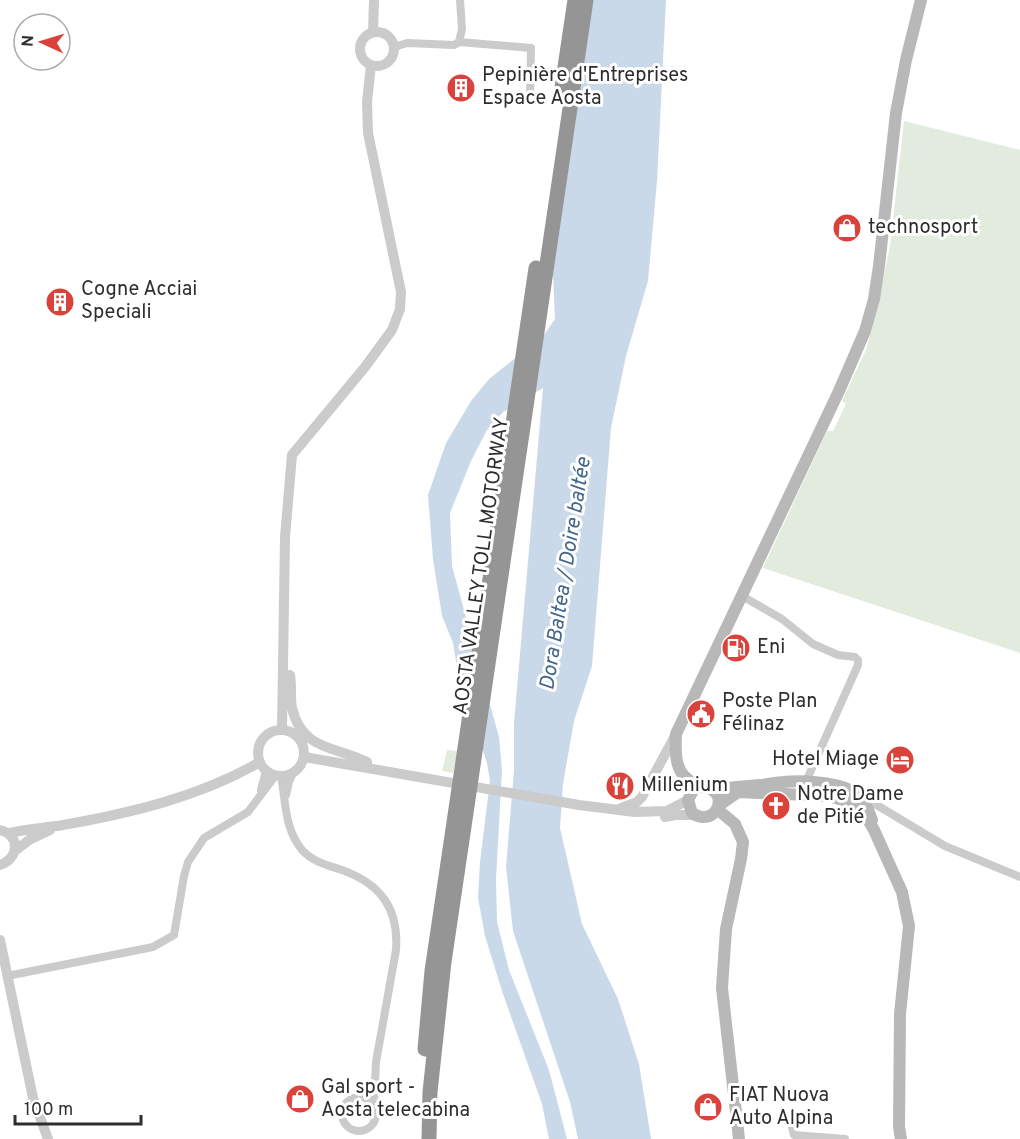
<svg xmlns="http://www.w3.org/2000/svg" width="1020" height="1139" font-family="Overpass,sans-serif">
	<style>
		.green { fill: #e2ebdd }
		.water { fill: #cad9e9 }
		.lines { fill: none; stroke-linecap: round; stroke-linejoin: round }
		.minor { stroke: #cbcbcb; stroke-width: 8 }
		.tertiary { stroke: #cbcbcb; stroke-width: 10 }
		.secondary { stroke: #b8b8b8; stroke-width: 12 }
		.motorway { stroke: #959595; stroke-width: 15 }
		.labels { text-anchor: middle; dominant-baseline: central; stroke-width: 6; stroke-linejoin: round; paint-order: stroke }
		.poi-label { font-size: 20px; fill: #2e2e2e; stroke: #fff; text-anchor: start }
		.street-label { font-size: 20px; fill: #2e2e2e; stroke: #fff }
		.water-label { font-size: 21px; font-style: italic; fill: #41658b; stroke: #fff }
	</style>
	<rect width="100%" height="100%" fill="#fff"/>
	<path class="green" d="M904 121 1020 150V653L763 568 827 431H833L846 404 842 401 866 350 877 310 890 246Z
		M447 750 458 751 453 773 442 771Z"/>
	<path class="water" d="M593 0H666L657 181 648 281 626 356 611 428 592 666 574 721 563 784 560 828 582 924 618 999 639 1064 651 1139H578L570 1102 513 931 506 867 514 770V723L543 388 503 412 487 430 471 461 450 513 452 566 499 737 502 770 496 879 497 922 509 970 549 1070 567 1139H549L542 1104 503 994 485 936 478 898 480 862 490 781 487 763 458 673 453 643 442 616 433 559 428 495 446 443 471 401 489 379 544 335 555 319 553 274Z"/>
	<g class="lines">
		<path class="minor" d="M460 0 462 29 459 42 531 48 530 102
			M394 47 407 43 454 45 459 42
			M742 596 782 619 813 644 838 655 855 657 858 660V665L804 786
			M281 776C286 802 284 828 302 850 313 862 327 865 342 870 381 884 399 909 396 950L376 1062 374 1106
			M261 790 266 771
			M286 795 289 782 293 773
			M865 804H875L945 846 1020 877
			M7 976 153 947 174 935 184 876 188 862 204 838 248 812 275 776
			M342 1114a17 17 0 1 1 34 0a17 17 0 1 1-34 0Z
			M792 1127 794 1135 845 1139"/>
		<path class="tertiary" d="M373 32 374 0
			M360 49a17 17 0 1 1 34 0a17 17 0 1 1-34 0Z
			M290 675C292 686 290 697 292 708 302 751 336 746 367 762
			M258 753a23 23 0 1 1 46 0a23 23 0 1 1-46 0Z
			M282 730 285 537 292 455 365 367 392 330 400 309 401 292 368 133 367 102 371 65
			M304 757 579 805 635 812 667 811 688 800
			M619 809 637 802 642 797 676 734
			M665 817 675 815H695
			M0 830C21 835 19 859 0 865
			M9 833C27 829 45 828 63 825 131 813 199 797 260 762
			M16 850 29 840 50 830
			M0 940 33 1098 48 1139"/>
		<path class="secondary" d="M705 786 694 789 688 800 692 813C706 823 722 813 718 796 712 787 706 787 697 784 674 777 675 753 676 734L839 391 865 331 874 299 879 266 896 113 906 60 921 0
			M715 791C732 786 743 787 760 785 768 785 775 782 783 782 801 780 841 782 855 793 865 800 868 810 872 820
			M718 806 738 792 829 796 849 802 867 818 874 830 902 892 909 926 900 1014 899 1127 901 1139
			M717 809 735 824 743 842 741 859 726 929 722 988 739 1139"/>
		<path class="motorway" d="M562 87 575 0
			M425 1049 432 971 536 268
			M429 1139 430 1092 444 962 586 0"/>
	</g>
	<defs>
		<g id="building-disc" transform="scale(1.5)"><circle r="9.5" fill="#da433b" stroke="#fff"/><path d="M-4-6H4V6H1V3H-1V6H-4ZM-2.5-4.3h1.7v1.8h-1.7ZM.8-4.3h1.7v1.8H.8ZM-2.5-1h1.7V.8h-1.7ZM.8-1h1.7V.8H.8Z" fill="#fff"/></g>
		<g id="shop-disc" transform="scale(1.5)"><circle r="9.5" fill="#da433b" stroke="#fff"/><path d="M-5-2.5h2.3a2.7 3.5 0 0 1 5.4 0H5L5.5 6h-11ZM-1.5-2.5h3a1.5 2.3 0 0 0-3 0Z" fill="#fff"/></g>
		<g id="fuel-disc" transform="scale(1.5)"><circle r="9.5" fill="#da433b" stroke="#fff"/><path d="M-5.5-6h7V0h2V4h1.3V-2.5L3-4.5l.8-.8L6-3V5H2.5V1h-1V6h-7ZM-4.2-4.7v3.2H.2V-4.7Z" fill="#fff"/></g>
		<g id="civic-disc" transform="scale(1.5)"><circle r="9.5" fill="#da433b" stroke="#fff"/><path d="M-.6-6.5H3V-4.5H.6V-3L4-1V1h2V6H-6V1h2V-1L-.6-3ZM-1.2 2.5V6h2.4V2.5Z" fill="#fff"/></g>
		<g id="hotel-disc" transform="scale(1.5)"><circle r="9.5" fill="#da433b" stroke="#fff"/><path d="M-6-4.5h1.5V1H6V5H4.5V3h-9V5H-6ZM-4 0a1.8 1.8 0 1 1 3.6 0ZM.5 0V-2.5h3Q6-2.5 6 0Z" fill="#fff"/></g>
		<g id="restaurant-disc" transform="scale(1.5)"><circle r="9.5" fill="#da433b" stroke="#fff"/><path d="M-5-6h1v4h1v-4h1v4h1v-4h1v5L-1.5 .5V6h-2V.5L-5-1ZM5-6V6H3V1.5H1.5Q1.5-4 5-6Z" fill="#fff"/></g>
		<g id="church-disc" transform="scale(1.5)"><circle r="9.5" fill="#da433b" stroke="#fff"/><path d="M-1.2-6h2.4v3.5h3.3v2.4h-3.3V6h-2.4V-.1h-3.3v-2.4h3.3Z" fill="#fff"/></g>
	</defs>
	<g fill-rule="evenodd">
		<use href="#building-disc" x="461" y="88"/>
		<use href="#shop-disc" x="847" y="228"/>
		<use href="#building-disc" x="60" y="302"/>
		<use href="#fuel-disc" x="736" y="648"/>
		<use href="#civic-disc" x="701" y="714"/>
		<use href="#hotel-disc" x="900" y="760"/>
		<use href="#restaurant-disc" x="620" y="786"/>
		<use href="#church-disc" x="776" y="806"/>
		<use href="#shop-disc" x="300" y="1099"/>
		<use href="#shop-disc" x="708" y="1107"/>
	</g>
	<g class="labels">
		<g class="poi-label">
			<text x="482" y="76">Pepinière d'Entreprises<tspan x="482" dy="23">Espace Aosta</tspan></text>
			<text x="868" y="228">technosport</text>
			<text x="81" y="290">Cogne Acciai<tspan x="81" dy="23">Speciali</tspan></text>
			<text x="757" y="648">Eni</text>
			<text x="722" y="702">Poste Plan<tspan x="722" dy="23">Félinaz</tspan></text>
			<text x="879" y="760" text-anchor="end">Hotel Miage</text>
			<text x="641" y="786">Millenium</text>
			<text x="797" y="795">Notre Dame<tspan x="797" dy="23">de Pitié</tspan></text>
			<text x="321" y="1088">Gal sport -<tspan x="321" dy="23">Aosta telecabina</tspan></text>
			<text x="729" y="1096">FIAT Nuova<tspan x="729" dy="23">Auto Alpina</tspan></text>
		</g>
		<g class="street-label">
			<text transform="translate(482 566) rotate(-82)">AOSTA VALLEY TOLL MOTORWAY</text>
		</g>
		<g class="water-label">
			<text transform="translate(566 574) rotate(-81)">Dora Baltea / Doire baltée</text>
		</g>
	</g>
	<g transform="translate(42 42) rotate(274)"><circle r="28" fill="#ffffff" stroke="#ababab" stroke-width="1.5"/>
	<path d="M0-4.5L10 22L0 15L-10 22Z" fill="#da433b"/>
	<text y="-9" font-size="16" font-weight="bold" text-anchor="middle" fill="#2e2e2e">N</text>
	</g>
	<path d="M15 1115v9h126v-9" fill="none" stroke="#2e2e2e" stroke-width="3"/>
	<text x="24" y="1115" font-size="18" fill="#2e2e2e" stroke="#ffffff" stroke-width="4.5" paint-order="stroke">100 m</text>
</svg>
